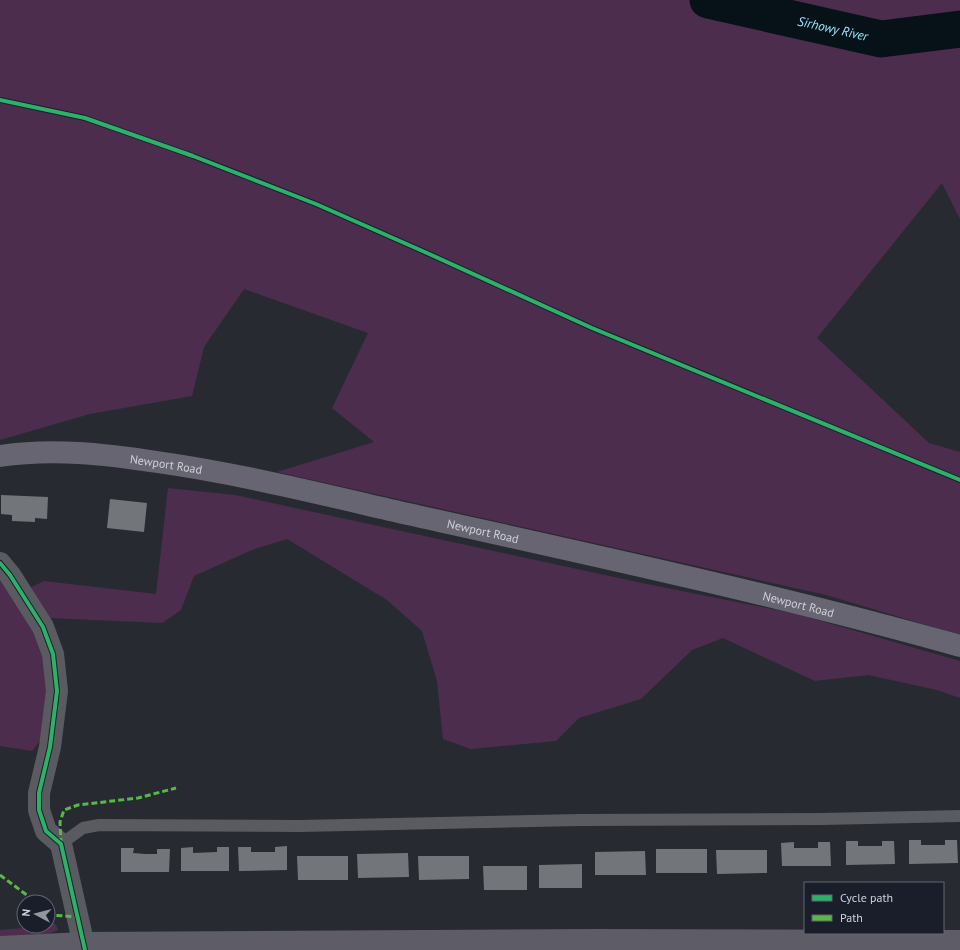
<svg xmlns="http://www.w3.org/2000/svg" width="960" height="950" font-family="'PT Sans',sans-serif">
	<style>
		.green { fill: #4d2d4e }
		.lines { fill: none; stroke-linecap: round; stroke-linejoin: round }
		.river { stroke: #061217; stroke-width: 37 }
		.building { fill: #72767b }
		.service { stroke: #595b61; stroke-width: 12 }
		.minor { stroke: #595b61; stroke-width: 22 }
		.secondary { stroke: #5e5d67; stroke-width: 22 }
		.primary { stroke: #666571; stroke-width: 22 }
		.quiet { stroke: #58b947; stroke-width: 3; stroke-dasharray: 6 3; stroke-linecap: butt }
		.cycleway-casing { stroke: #1a1e2b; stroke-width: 6 }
		.cycleway { stroke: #2db169; stroke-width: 4 }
		.labels { text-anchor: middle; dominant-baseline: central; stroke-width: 4; stroke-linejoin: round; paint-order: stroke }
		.street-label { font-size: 12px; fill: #ced1da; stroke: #1a1e2b }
		.water-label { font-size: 13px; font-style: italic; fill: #95e6fc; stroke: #1a1e2b }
	</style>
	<rect width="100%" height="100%" fill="#282a31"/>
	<path class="green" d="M0 0H960V219L942 183 817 338 929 443 960 452V635L826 595 277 472 374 442 332 408 368 333 244 289 204 347 192 396 90 414 0 440Z
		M168 488 235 495 637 582 797 614 960 661V698L937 690 868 675 815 681 723 638 692 650 641 699 579 718 556 741 471 749 443 739 437 681 422 631 387 600 287 539 252 550 194 576 181 610 162 623 48 618 28 589 44 581 156 594Z
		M0 574 23 610 43 650 48 694 43 737 32 751 0 746Z
		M49 919 56 925 58 930 48 934 0 937V930L48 926Z"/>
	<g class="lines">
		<path class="river" id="s1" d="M708 0 881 39 960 29"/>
	</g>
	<path class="building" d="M1 495 48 497 47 519 35 518V522L12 521V515L1 514Z
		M110 499 147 503 144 532 107 528Z
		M909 840H921V845H945V840H957L958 863 909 864Z
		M846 841H858V846H882V841H894L895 864 846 865Z
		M794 842V848H818V842H830L831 866H782L781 843Z
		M287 846V870L239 871 238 847H251V852H275V847Z
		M193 847V853L217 852V847H229V871H181V848Z
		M121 848H134L133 853 145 854H157V849H170L169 872H121Z
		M656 849H707V873H656Z
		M716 850H767V873L717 874Z
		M645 851 646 875H595V852Z
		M408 853 409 877 358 878 357 854Z
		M297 856H348V880H298Z
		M418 856H469V879L419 880Z
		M582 864V888H539V865Z
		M483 866H527V890H484Z"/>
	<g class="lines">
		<path class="service" d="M61 844 83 828 99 825 300 826 580 820 822 819 960 816"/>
		<path class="minor" d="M0 563 10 575 43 627 53 654 57 691 50 747 39 793V810L46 831 61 844 85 950"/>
		<path class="secondary" d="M0 947 84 943 595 940 960 941"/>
		<path class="primary" id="s2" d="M0 456C52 448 105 454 157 462 242 474 325 495 408 514 593 555 778 595 960 646"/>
		<path class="quiet" d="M61 844 60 822 64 810 78 805 138 798 176 788
			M0 875 36 902
			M48 913 51 915 78 917"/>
		<g class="cycleway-casing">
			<path id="cycleway" d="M0 100 85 118 193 156 316 204 427 253 592 328 960 480
				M0 563 10 575 43 627 53 654 57 691 50 747 39 793V810L46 831 61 844 85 950"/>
		</g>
		<use href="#cycleway" class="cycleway"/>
	</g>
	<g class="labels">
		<g class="street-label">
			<text stroke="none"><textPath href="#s2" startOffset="167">Newport Road</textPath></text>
			<text stroke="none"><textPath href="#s2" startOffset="491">Newport Road</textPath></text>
			<text stroke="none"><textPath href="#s2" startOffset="815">Newport Road</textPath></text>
		</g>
		<g class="water-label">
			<text stroke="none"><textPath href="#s1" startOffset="128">Sirhowy River</textPath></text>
		</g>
	</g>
	<rect x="804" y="882" width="140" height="52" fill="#1a1e2b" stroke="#626671"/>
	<rect x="812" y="895" width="20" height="6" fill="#2db169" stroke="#626671"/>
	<text x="840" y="902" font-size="12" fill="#ced1da">Cycle path</text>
	<rect x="812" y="915" width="20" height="6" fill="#58b947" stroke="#626671"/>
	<text x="840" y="922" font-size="12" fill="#ced1da">Path</text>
	<g transform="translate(36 914) rotate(277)"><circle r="19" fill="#1a1e2b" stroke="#626671"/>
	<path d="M0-3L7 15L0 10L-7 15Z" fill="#94979f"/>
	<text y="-6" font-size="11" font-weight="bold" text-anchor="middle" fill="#ced1da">N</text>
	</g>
</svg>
